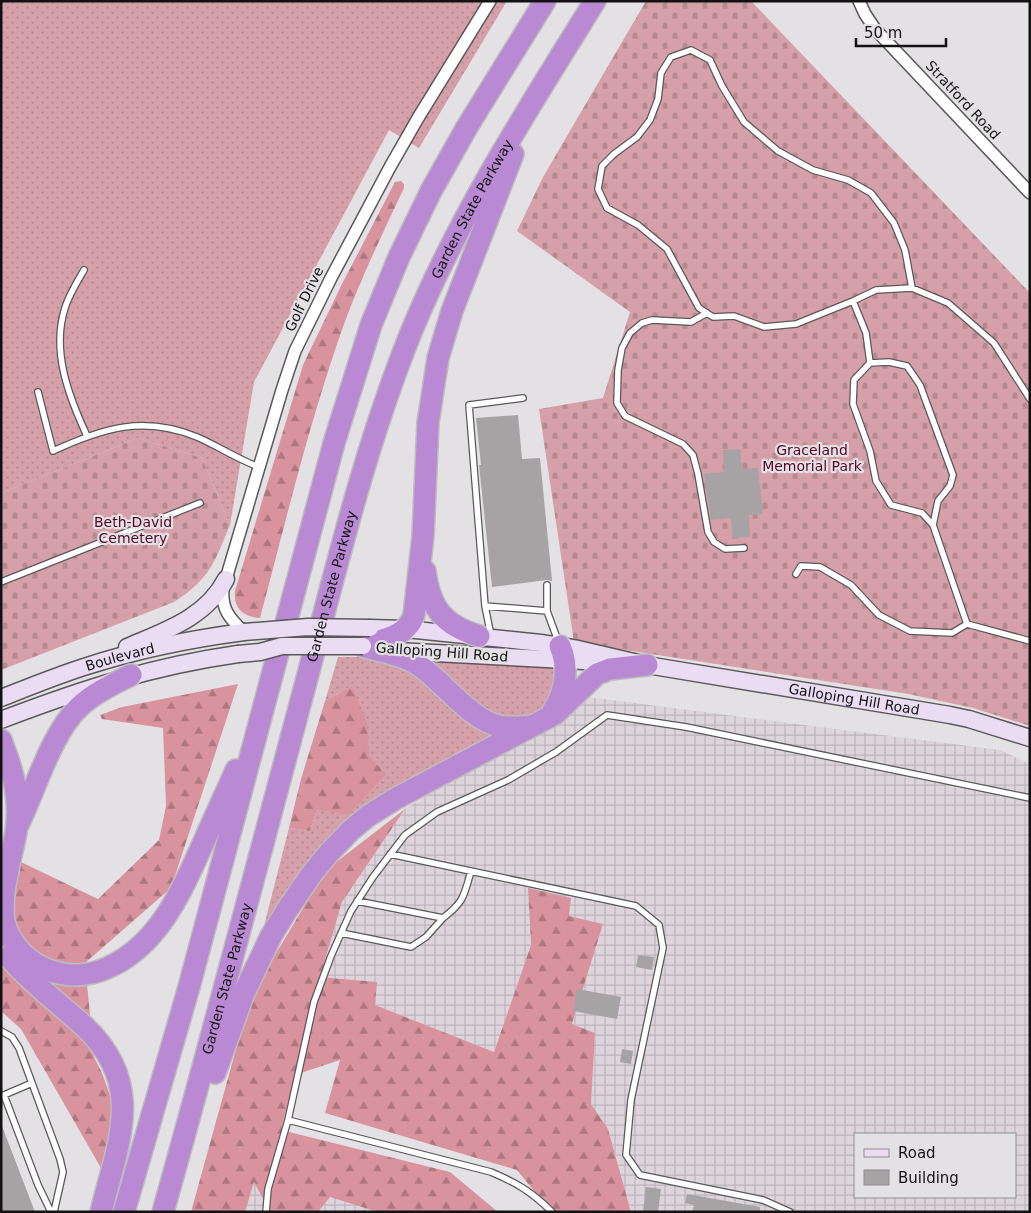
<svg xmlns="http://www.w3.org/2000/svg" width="1031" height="1213" font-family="'DejaVu Sans',sans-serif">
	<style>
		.industrial { fill: url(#industrial-grid); fill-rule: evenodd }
		.grass { fill: url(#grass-dots) }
		.forest { fill: url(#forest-firs) }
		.cemetery { fill: url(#cemetery-stones) }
		.building { fill: #a7a2a4 }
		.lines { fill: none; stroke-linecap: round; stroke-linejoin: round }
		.lane-casing { stroke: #5b585a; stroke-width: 8 }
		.street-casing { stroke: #5b585a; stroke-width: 14 }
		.secondary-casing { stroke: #5b585a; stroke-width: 19 }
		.highway-casing { stroke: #bdbdbd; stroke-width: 24 }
		.lane { stroke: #fff; stroke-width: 5.5 }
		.street { stroke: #fff; stroke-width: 11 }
		.secondary { stroke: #eadcf2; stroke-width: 16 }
		.highway { stroke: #b989d4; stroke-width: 21 }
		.secondary-bridge-casing { stroke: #5b585a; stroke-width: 19; stroke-linecap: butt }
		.secondary-bridge { stroke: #eadcf2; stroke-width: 16 }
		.labels { text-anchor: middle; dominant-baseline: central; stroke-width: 4.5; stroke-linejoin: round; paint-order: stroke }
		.street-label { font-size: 14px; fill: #131213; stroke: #e4e1e4 }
		.park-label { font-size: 14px; fill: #580422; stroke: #e4e1e4 }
	</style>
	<defs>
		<pattern id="industrial-grid" width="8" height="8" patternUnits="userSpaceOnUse" patternTransform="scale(1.25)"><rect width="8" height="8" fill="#ddd4dc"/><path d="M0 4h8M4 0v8" fill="none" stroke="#bdb5bc"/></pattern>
		<pattern id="grass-dots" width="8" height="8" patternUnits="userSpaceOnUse" patternTransform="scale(1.25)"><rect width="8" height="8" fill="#d5a0a9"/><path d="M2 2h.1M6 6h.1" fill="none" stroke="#b68991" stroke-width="1.8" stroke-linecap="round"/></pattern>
		<pattern id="forest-firs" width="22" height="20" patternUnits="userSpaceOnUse" patternTransform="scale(1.25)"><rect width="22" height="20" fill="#d8939f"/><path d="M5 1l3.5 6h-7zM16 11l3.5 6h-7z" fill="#ae7780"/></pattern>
		<pattern id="cemetery-stones" width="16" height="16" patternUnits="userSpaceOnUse" patternTransform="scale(1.25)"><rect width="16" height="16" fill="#d5a0a9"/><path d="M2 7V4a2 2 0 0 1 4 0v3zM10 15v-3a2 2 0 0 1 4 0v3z" fill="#b68991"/></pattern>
	</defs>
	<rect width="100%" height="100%" fill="#e4e1e4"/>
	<path class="industrial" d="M588 697 1000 750 1030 764V1212H631L608 1129 591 1104 595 1033 572 1024 603 924 569 916 570 898 528 889 531 945 494 1052 375 1005 376 982 320 977 342 902 405 809ZM855 1134H1015V1197H855Z
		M254 1181 270 1212H245Z
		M330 1197 405 1212H318Z"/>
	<path class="grass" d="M1 1H507L419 148 389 130 254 382 230 525 202 458 138 438 1 493Z
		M338 657H384L409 666 495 731V737L371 802 269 926H264L289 828 310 831 317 809 369 759 352 686 325 701Z
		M436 662 539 666 555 668C555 684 547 713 529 717 518 720 505 719 494 720L431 666Z"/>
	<path class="forest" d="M401 181 404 184V188C384 230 364 272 347 316 311 414 287 517 260 618 244 617 233 609 235 591L303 365 342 284 395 182Z
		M238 684 171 888 85 963 94 1057 102 1073 112 1101 111 1125 101 1168 21 1029 1 1011V857L23 863 98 899 159 840 166 806 163 728 102 719 100 715 122 707Z
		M352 686 367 723 369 756 386 774 348 815 317 809 310 831 289 828 301 779 325 701Z
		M405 809 342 902 320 977 377 982 375 1005 494 1052 531 945 528 888 571 898 569 916 603 924 572 1024 595 1033 591 1104 608 1129 631 1212H551L517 1170 325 1113 340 1060 295 1075 281 1130 450 1172 498 1212H378L330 1197 318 1212H270L254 1182 245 1212H191L251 995 326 870Z"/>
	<path class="cemetery" d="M646 1H751L1030 293V726L973 708 908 694 574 642 539 409 603 398 630 312 517 231 543 177Z
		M138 438 202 458 230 525C214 563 210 579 174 602L1 670V493Z"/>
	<path class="building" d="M518 415 522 459 540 458 552 581 547 580 492 587 479 465H481L476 418Z
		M740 449 742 469 758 468 763 514 749 515 750 537 733 538 731 518 711 520 704 474 724 472 723 450Z
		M638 955 654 957 652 970 636 967Z
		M577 989 621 997 617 1019 573 1011Z
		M622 1049 633 1051 631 1064 620 1062Z
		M1 1126H2L35 1212H1Z
		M646 1187 661 1189 658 1212H643Z
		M687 1194 760 1207V1212H692L694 1205 685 1203Z"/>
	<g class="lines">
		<g class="lane-casing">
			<path id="lane" d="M84 270C77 282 69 295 65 308 51 351 69 397 87 436
				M912 288 905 250 894 223 871 193 848 180 813 170 778 151 744 122 722 86 710 60 691 50 671 57 661 73 658 99 650 120 637 137 614 154 602 166 598 189 607 208 638 225 667 249 699 308 713 317 734 316 764 327 796 324 853 301 876 290 912 288 948 303 994 343 1030 399
				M707 313 691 322 652 320 642 323 630 333 622 348 618 370 617 403 625 416 683 444 693 455 698 474 708 532 714 542 725 549 744 548
				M870 363 889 362 907 366 920 385 953 475 950 486 938 501 933 525
				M38 392 53 451C103 428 144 415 197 437 218 446 237 459 259 467
				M523 398 469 405 485 606 547 611
				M796 574 801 566 820 567 851 585 879 615 910 631 952 633 967 624 933 525 922 513 891 505 876 481 870 451 853 404 854 380 870 363 866 333 853 301
				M1 582 200 503
				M547 585V611L558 641
				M485 606 491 636
				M967 624 1030 641
				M390 854 636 906 659 925 663 948 631 1100 626 1155 640 1175 763 1200 790 1212
				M357 901 443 918C464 902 464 896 471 871
				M341 933 411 947 426 937 443 918
				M1 1031 12 1037 19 1048 60 1159 63 1172 54 1212
				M32 1083 4 1095 38 1185 51 1212
				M288 1120 491 1172C517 1183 532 1192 552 1212
				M266 1212 268 1189 288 1120 314 1002 331 956 351 911 373 877 405 835 437 812 508 780 556 752 607 715 686 727 1030 798"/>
		</g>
		<g class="street-casing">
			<path id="street" d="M859 1 865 14 875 29 1030 193
				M244 632C230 619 221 609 223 589L282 390 295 351 331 278 390 167 418 118 490 1"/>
		</g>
		<g class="secondary-casing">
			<g id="secondary">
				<path id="s1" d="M370 628 406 629 541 643 578 649 647 665 950 715 969 719 1030 738"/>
				<path d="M127 647C164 631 206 618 226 579"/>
				<path d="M397 651 602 662"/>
				<path id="s2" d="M1 698C29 687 56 676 84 667 136 650 190 639 244 632"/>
				<path d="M1 720C82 689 153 666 238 654"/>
			</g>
		</g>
		<g class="highway-casing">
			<g id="highway">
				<path d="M425 571C430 608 443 625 479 636"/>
				<path d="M363 646C383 639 407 637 414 615L423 536 428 423 438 358 452 311 513 154"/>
				<path d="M363 646C381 652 401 654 417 664 443 681 470 720 499 726 509 728 519 727 530 726"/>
				<path d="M553 711C566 693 569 666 560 646"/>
				<path d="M1 740C13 771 21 798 16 832 11 861 0 891 4 921 9 944 29 964 51 971 70 977 89 976 107 968 160 945 183 888 205 839 215 816 226 793 236 770"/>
				<path d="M19 823C36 788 51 734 79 707 94 693 113 684 131 675"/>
				<path d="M9 957C31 983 60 1004 85 1027 146 1085 118 1142 101 1212"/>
				<path d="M215 1073 244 993 271 936 287 910 311 875 327 855 351 830 368 816 395 799 555 714 597 674 610 669 647 665"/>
				<path d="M124 1212 189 987 334 443 371 325 399 257 431 191 467 127 545 1"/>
				<path id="s3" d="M163 1212C211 1041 256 869 302 697 335 574 364 448 412 330 460 214 529 107 595 1"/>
			</g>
		</g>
		<use href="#lane" class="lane"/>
		<use href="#street" class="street"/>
		<use href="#secondary" class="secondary"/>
		<use href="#highway" class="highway"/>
		<g class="secondary-bridge-casing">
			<path id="secondary-bridge" d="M244 632 308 627 370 628
				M238 654 260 652 282 646H363"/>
		</g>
		<use href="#secondary-bridge" class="secondary-bridge"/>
	</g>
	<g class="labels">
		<g class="street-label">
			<text transform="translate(963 100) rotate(47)">Stratford Road</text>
			<text stroke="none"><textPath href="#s3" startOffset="1052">Garden State Parkway</textPath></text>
			<text transform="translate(304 299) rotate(-64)">Golf Drive</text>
			<text stroke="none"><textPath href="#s3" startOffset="648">Garden State Parkway</textPath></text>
			<text transform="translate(442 652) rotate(4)">Galloping Hill Road</text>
			<text stroke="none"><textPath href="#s2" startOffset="126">Boulevard</textPath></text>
			<text stroke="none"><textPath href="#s1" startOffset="490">Galloping Hill Road</textPath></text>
			<text stroke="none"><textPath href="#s3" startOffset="242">Garden State Parkway</textPath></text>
		</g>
		<g class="park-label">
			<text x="812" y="450">Graceland<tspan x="812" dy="16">Memorial Park</tspan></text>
			<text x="133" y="522">Beth-David<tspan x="133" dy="16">Cemetery</tspan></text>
		</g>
	</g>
	<rect width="1031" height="1213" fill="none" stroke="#131213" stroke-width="5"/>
	<rect x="854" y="1133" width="162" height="65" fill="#e4e1e4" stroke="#908e90"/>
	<rect x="864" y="1149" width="25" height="8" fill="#eadcf2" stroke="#908e90"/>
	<text x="898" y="1158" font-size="15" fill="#131213">Road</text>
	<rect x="864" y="1170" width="25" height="15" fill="#a7a2a4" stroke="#908e90"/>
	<text x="898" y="1183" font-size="15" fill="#131213">Building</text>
	<path d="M856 38v8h90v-8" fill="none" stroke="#131213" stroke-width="2.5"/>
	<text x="864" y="38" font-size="15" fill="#131213" stroke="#e4e1e4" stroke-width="4" paint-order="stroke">50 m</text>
</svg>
